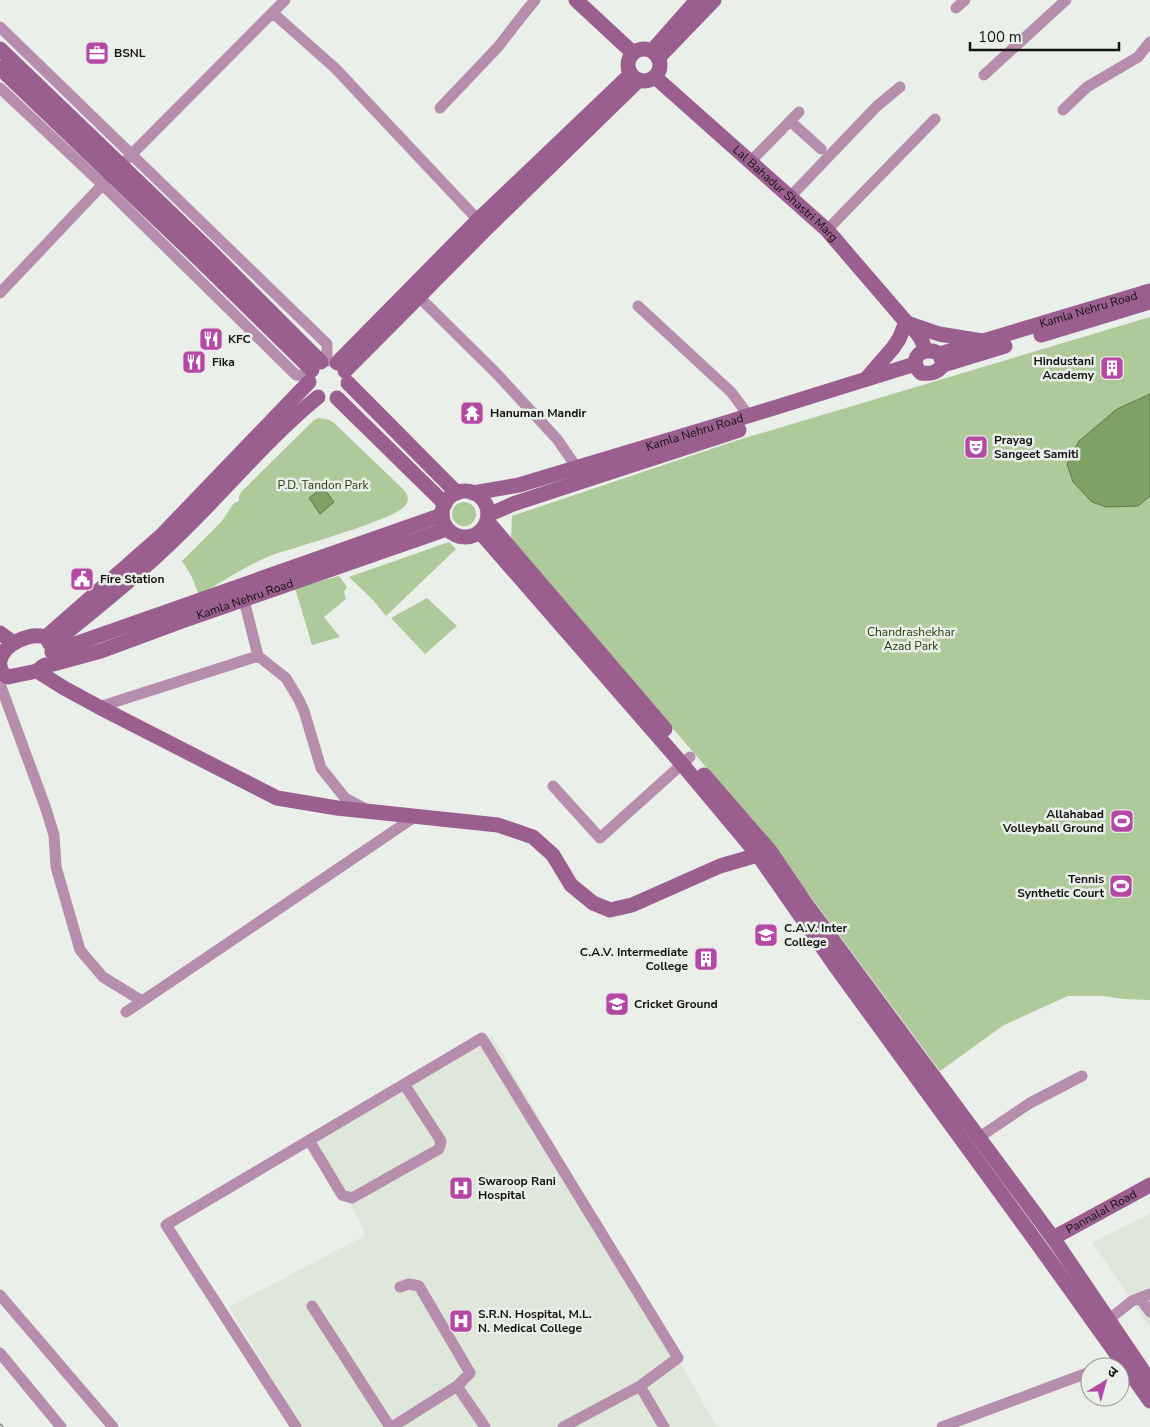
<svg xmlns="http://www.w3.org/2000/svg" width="1150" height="1427" font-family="'Nunito Sans','Noto Sans Devanagari',sans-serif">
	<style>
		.built { fill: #dfe7da }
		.green { fill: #aeca9b }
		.water { fill: #7fa166; stroke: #5f774d }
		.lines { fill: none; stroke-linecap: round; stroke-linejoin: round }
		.street { stroke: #b78dae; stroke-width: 11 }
		.secondary { stroke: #9a5e8f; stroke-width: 15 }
		.rail-casing { stroke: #828480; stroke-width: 5 }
		.rail { stroke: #ebefe9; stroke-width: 3; stroke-dasharray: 9; stroke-linecap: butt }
		.labels { text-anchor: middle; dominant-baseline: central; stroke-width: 5; stroke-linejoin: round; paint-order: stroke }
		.poi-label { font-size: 12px; font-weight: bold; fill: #131412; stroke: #ebefe9; text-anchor: start }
		.street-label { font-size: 12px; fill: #131412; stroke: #ebefe9 }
		.park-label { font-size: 12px; fill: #243a0f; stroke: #ebefe9 }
	</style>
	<rect width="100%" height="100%" fill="#ebefe9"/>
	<path class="built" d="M492 1036 717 1427H302L229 1307 366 1235 318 1142Z
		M1150 1214V1328L1092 1242Z"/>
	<path class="green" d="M1150 317V1000L1124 999 1103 996H1068L1004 1025 940 1071 767 838 511 540 512 516 735 441Z
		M319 418 330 420 334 423 403 489C408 495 410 499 405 506 395 519 306 544 286 551 262 555 221 583 199 595L191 575 182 561 222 521 234 503 239 501V496L242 491 314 420Z
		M452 514a12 12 0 1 1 24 0a12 12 0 1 1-24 0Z
		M449 542 456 549 386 616 373 600 349 577Z
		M339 576 347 587 344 592 346 599 324 617 340 637 312 645 295 588Z
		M427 598 457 626 425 654 391 618Z"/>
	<path class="water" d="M1150 394V496L1138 506 1106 507 1092 502 1073 482 1067 464 1079 441 1117 409Z
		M323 487 334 502 320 514 309 498Z"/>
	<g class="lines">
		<path class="street" d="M956 8 965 0
			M273 13 335 68 478 220
			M0 27 327 344V361
			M984 75 1066 0
			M0 88 103 185 296 375 309 376
			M440 108 498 47 522 16 535 0
			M1063 110 1087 87 1138 57 1150 42
			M790 121 821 149
			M128 158 285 0
			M750 162 799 112
			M789 198 877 106 900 87
			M827 230 935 119
			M0 293 107 180
			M419 297 496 373 557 439 577 468
			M638 306 731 392 749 416
			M258 656 286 678 299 700 304 711 321 768 345 798 366 809
			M0 684 45 806 54 835 56 867 80 950 103 977 142 1001
			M99 707 258 656 244 600
			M553 786 600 838 690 757
			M126 1012 416 816
			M978 1138 1030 1103 1082 1076
			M309 1140 342 1195 352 1198 439 1149 441 1141 404 1084
			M400 1287 409 1284 419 1286 470 1373 457 1386 485 1427
			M0 1295 113 1427
			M1140 1298 1150 1312
			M312 1306 390 1427
			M1108 1320 1132 1301 1150 1294
			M0 1353 61 1427
			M1102 1367 1126 1358
			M640 1386 664 1427
			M296 1427 166 1225 482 1038 678 1358 640 1386 563 1427
			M392 1427 457 1386
			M942 1427 1090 1372"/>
		<g class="secondary">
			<path d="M576 0 633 53"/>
			<path d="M0 49 207 248 321 362"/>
			<circle cx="644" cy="65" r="16"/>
			<path d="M652 51 697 0"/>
			<path d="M658 58 714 0"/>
			<path d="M0 68 198 258 312 370"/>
			<path id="s1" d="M655 77 827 230 906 322C915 330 923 338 925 351"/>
			<path d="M910 324 939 334 982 341"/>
			<path d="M1041 335 1150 302"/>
			<path d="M925 351H933L940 354 943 365C937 373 931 374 921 373 912 364 914 355 925 351Z"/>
			<path id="s2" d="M940 354 1150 291"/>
			<path d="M337 363 478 220 631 74"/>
			<path d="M943 365 1005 346"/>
			<path d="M345 371 486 229 639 80"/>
			<path d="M867 378 893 348 899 339 906 322"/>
			<path d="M348 383 457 493"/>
			<path d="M337 398 445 504"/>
			<circle cx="465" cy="514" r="23"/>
			<path id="s3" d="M473 493 519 485 722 424 915 364"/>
			<path d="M488 515 513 504 739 430"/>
			<path d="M487 521 665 729"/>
			<path d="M480 532 682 764 758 855 836 967 1040 1247 1150 1401"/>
			<path d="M0 633 14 643"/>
			<path d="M46 637 161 536 309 382"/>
			<path d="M56 641C99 606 143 571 183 531 228 487 269 437 318 397"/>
			<path d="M52 652 442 515"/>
			<path d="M0 661C3 644 30 632 46 637L50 644"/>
			<path d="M0 666 2 673 8 677 37 671 45 665"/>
			<path id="s4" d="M42 667 101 651 182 621 447 529"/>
			<path d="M37 671 64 688 99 707 277 798 337 808 498 825 533 837 553 855 571 885 593 903 610 910 632 905 720 866 765 853"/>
			<path d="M704 775 770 851 806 904 1053 1238 1150 1381"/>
			<path id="s5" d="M1053 1238 1150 1185"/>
		</g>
		<g class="rail-casing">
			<path id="rail" d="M0 1426 1 1427"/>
		</g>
		<use href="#rail" class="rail"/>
	</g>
	<defs>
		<g id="office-square" transform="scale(1.25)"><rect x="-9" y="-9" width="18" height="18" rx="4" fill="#b547a5" stroke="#ebefe9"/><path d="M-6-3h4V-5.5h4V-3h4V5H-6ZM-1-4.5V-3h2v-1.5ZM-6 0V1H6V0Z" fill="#fff"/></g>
		<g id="restaurant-square" transform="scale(1.25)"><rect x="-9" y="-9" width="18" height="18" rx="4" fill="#b547a5" stroke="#ebefe9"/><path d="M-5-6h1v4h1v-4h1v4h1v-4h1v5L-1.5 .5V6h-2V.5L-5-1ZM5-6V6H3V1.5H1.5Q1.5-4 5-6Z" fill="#fff"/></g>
		<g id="building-square" transform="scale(1.25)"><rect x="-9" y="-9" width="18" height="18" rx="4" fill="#b547a5" stroke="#ebefe9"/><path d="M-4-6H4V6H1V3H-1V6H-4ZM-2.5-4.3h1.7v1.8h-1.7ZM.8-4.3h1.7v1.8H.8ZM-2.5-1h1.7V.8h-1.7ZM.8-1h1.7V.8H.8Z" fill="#fff"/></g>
		<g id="temple-square" transform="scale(1.25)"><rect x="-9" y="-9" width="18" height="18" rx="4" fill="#b547a5" stroke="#ebefe9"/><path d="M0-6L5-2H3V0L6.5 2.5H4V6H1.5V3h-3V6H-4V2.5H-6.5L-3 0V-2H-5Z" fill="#fff"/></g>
		<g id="theatre-square" transform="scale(1.25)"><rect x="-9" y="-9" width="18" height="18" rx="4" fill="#b547a5" stroke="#ebefe9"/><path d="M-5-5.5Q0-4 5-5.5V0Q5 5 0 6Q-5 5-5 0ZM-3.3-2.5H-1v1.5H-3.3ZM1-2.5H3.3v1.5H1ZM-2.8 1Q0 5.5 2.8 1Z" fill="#fff"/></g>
		<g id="civic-square" transform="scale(1.25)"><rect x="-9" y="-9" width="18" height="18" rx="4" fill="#b547a5" stroke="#ebefe9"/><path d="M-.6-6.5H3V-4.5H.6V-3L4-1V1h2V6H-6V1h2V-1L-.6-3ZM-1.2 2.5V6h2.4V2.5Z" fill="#fff"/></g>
		<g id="stadium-square" transform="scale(1.25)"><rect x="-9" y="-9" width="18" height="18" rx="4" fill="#b547a5" stroke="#ebefe9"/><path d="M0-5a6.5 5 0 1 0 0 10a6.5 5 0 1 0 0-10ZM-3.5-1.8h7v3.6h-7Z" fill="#fff"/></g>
		<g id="school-square" transform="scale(1.25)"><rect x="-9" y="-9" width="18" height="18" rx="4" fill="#b547a5" stroke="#ebefe9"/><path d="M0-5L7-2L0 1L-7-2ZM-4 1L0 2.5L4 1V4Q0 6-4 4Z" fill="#fff"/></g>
		<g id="hospital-square" transform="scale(1.25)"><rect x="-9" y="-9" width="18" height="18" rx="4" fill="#b547a5" stroke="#ebefe9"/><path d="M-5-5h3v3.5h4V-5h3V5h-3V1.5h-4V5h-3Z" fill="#fff"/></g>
	</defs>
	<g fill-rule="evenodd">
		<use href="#office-square" x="97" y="53"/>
		<use href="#restaurant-square" x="211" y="339"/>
		<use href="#restaurant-square" x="194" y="362"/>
		<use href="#building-square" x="1112" y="368"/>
		<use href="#temple-square" x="472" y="413"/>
		<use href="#theatre-square" x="976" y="447"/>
		<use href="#civic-square" x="82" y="579"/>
		<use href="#stadium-square" x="1122" y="821"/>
		<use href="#stadium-square" x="1121" y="886"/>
		<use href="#school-square" x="766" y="935"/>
		<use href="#building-square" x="706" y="959"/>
		<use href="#school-square" x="617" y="1004"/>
		<use href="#hospital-square" x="461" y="1188"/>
		<use href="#hospital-square" x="461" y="1321"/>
	</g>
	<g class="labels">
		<g class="poi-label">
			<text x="114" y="53">BSNL</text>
			<text x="228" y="339">KFC</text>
			<text x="1094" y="361" text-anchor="end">Hindustani<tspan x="1094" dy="14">Academy</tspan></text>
			<text x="212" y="362">Fika</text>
			<text x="490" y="413">Hanuman Mandir</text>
			<text x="994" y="440">Prayag<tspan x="994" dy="14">Sangeet Samiti</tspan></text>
			<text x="100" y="579">Fire Station</text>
			<text x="1104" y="814" text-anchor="end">Allahabad<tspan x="1104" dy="14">Volleyball Ground</tspan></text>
			<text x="1104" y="879" text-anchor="end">Tennis<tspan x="1104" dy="14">Synthetic Court</tspan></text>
			<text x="784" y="928">C.A.V. Inter<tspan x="784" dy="14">College</tspan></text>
			<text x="688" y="952" text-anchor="end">C.A.V. Intermediate<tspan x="688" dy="14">College</tspan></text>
			<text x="634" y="1004">Cricket Ground</text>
			<text x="478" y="1181">Swaroop Rani<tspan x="478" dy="14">Hospital</tspan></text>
			<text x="478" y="1314">S.R.N. Hospital, M.L.<tspan x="478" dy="14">N. Medical College</tspan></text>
		</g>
		<g class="street-label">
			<text stroke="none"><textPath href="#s1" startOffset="175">Lal Bahadur Shastri Marg</textPath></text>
			<text stroke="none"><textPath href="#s2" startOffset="155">Kamla Nehru Road</textPath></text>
			<text stroke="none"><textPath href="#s3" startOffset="230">Kamla Nehru Road</textPath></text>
			<text stroke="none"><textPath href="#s4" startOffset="214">Kamla Nehru Road</textPath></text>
			<text stroke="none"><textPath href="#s5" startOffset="55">Pannalal Road</textPath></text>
		</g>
		<g class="park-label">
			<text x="323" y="485">P.D. Tandon Park</text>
			<text x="911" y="632">Chandrashekhar<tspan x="911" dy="14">Azad Park</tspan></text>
		</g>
	</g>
	<g transform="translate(1105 1382) rotate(37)"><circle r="24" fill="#ebefe9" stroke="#959793"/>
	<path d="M0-4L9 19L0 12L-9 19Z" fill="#b547a5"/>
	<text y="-8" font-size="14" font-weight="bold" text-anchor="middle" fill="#131412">उ</text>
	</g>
	<path d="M970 42v8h149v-8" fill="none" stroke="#131412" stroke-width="2.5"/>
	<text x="978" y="42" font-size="15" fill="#131412" stroke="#ebefe9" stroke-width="4" paint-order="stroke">100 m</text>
</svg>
